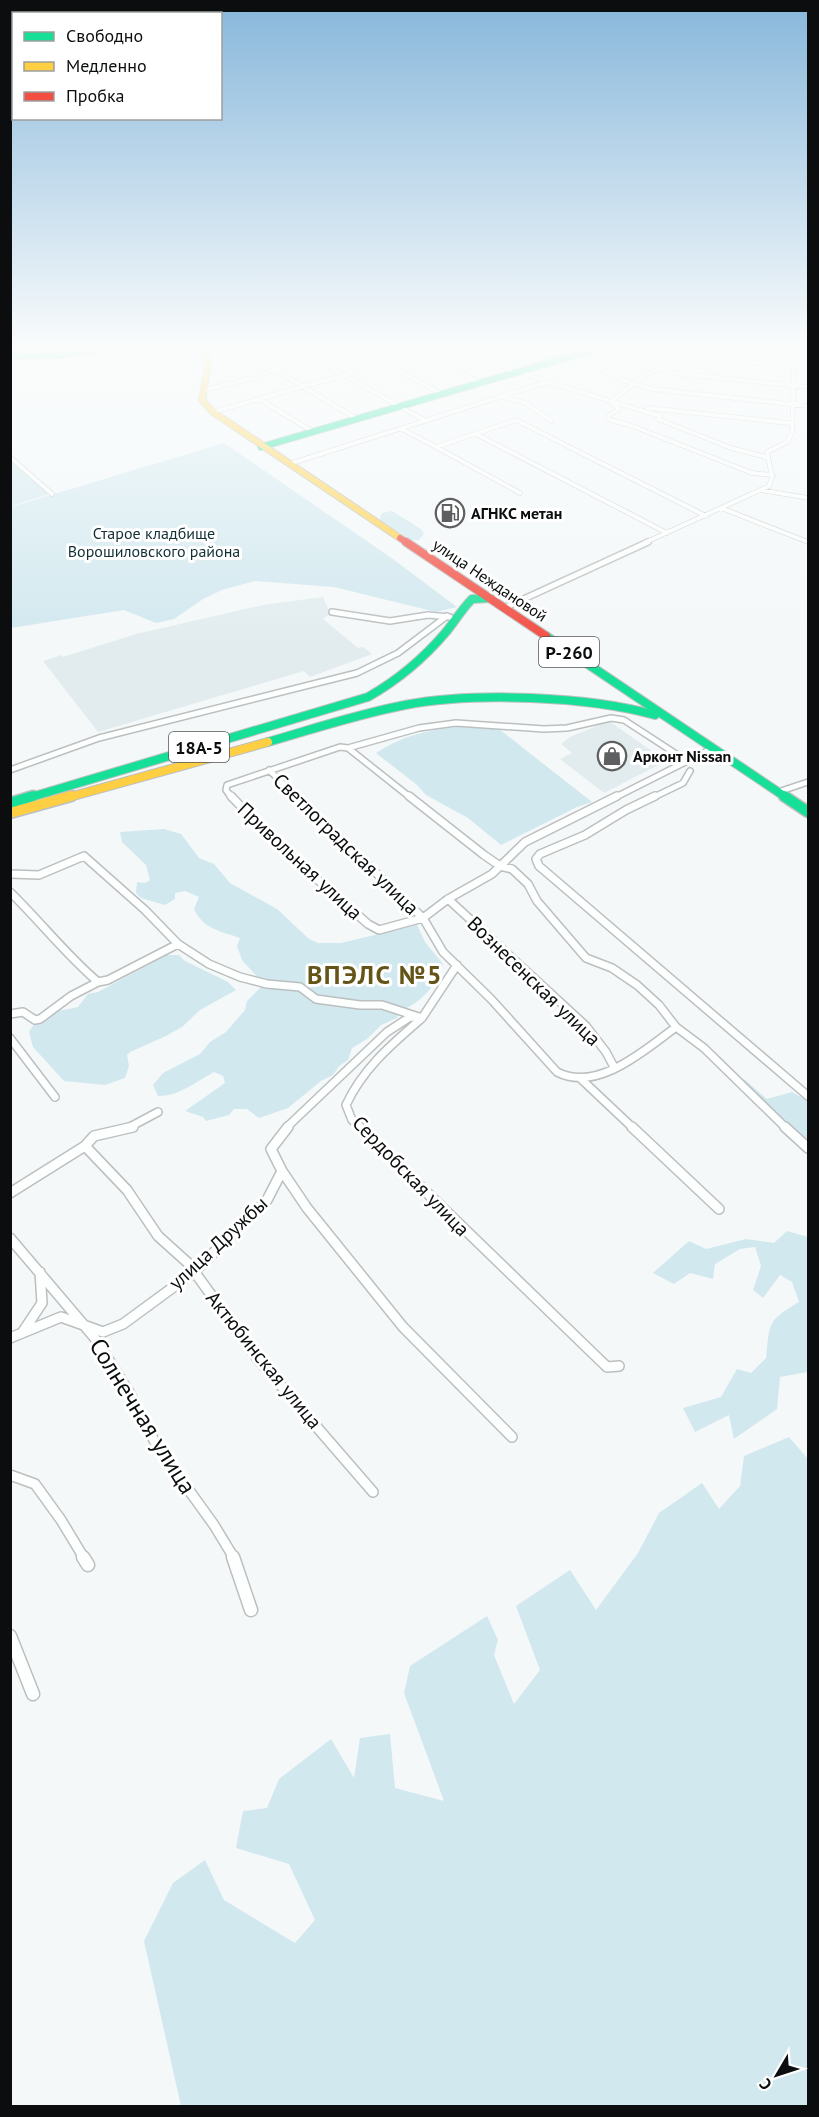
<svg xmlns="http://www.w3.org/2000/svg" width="819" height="2117" font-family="'PT Sans',sans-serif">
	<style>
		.built { fill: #e2ecef }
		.green { fill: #d1e8ef }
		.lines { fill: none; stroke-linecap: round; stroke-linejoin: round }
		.street-far4-casing { stroke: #bcbfc0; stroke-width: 5 }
		.street-far3-casing { stroke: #bcbfc0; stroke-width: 8 }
		.street-far2-casing { stroke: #bcbfc0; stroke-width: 10 }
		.street-far1-casing { stroke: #bcbfc0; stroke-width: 12 }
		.street-casing { stroke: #bcbfc0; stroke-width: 15 }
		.fast-far2-casing { stroke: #bcbfc0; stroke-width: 8 }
		.fast-far1-casing { stroke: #bcbfc0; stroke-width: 10 }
		.fast-casing { stroke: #bcbfc0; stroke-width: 13 }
		.slow-far2-casing { stroke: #bcbfc0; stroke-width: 8 }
		.slow-far1-casing { stroke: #bcbfc0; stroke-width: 10 }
		.slow-casing { stroke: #bcbfc0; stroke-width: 13 }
		.jam-far1-casing { stroke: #bcbfc0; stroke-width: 8 }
		.jam-casing { stroke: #bcbfc0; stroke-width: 10 }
		.street-far4 { stroke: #fdfefe; stroke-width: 4 }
		.street-far3 { stroke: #fdfefe; stroke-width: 5 }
		.street-far2 { stroke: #fdfefe; stroke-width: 7 }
		.street-far1 { stroke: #fdfefe; stroke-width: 9 }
		.street { stroke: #fdfefe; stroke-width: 12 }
		.fast-far2 { stroke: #16e098; stroke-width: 6 }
		.fast-far1 { stroke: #16e098; stroke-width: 8 }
		.fast { stroke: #16e098; stroke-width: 10 }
		.slow-far2 { stroke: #ffcf43; stroke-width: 6 }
		.slow-far1 { stroke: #ffcf43; stroke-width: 8 }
		.slow { stroke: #ffcf43; stroke-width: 10 }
		.jam-far1 { stroke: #f24e42; stroke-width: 6 }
		.jam { stroke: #f24e42; stroke-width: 8 }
		.labels { text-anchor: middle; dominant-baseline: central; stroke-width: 6; stroke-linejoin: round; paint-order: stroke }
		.far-poi-label { font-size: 16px; font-weight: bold; fill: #0b0d0e; stroke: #fff; text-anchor: start }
		.far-park-label { font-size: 16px; fill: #122f36; stroke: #fff }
		.far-street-label { font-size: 16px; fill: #0b0d0e; stroke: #fff }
		.shield { fill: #fff; stroke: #545656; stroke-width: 1.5 }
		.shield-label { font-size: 18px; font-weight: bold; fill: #0b0d0e }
		.street-label { font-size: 20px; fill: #0b0d0e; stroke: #fff }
		.near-street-label { font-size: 24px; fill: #0b0d0e; stroke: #fff }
		.district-label { font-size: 26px; font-weight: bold; letter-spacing: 1.5px; fill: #655418; stroke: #fff }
	</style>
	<rect width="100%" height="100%" fill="#f4f8f9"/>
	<path class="built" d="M323 597 330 613 323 619 358 648 363 647 372 654 310 677 304 671 98 732 43 661 61 655 63 657 136 634 263 605Z
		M609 721 666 761 604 793 560 759 572 753 561 744 570 737Z"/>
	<path class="green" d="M224 443 393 559 457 607 436 612 334 587 255 581 222 590 203 599 174 619 156 623 124 610 11 628V507Z
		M11 462 50 494 11 506Z
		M392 511 421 529 424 534 419 540H412L381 521 380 518 382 513Z
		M458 727 499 729 592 802 577 807 501 845 468 818 426 795 417 785 376 753C401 736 428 730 458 727Z
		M164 829 181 834 199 858 214 864 230 883 277 909 309 939 318 943H341L417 925 425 942 443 964C438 984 420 1004 400 1011L397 1018 381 1025 367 1039 352 1048 348 1060 339 1066 333 1075 321 1081 288 1108 259 1118 247 1109H234L229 1115 206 1121 203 1117 185 1111 225 1083 223 1076 214 1072C195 1082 180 1096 158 1096L153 1085 163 1073 200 1054 210 1042 226 1032 245 1010 247 1001 259 989 262 982 242 960 237 946 240 938C221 931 204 930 194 909L199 897 185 891 175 893V899L165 905 141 898 136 893 137 882 145 883 150 880 146 865 122 842 120 832Z
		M167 955H179L185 961 228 982 236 990 200 1010 182 1027 166 1036 130 1052 127 1055 129 1066 125 1078 105 1085 64 1081 33 1047 29 1032C43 1008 54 1013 78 1007L88 994 98 992Z
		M744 1079 767 1099 792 1092 808 1101V1144L739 1084Z
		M787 1231 808 1237V1372L780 1377 777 1409 734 1439 729 1415 695 1432 683 1408 721 1397 737 1369 751 1373 766 1358C770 1322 767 1321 799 1302L792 1282 780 1275 763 1298 753 1290 761 1266 755 1247 740 1249 715 1264 713 1279 690 1273 674 1284 653 1273 689 1241 706 1249 746 1239 774 1243Z
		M789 1437 808 1459V2106H181L144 1941 173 1883 205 1860 224 1900 295 1943 315 1920 289 1864 236 1848 243 1811 267 1808 279 1779 331 1739 354 1778 360 1738 390 1734 395 1788 444 1801 404 1693 410 1666 487 1616 498 1640 494 1655 514 1704 540 1670 516 1606 570 1570 596 1610 638 1553 659 1513 702 1483 719 1509 740 1486 744 1456Z"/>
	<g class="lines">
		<g class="street-far4-casing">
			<path id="street-far4" d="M290 347 303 352 426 421
				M355 347 440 393
				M405 347 424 354 478 382
				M471 347 512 372
				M668 347 678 355 699 357 778 347
				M799 347 808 355
				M763 349 784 366
				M678 355 671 365 647 374 614 399 612 402 619 409 609 415 608 419 635 427 752 473 773 475
				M571 356 625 381 652 389 808 406
				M703 358 808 368
				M276 370 355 418
				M518 370 547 382 660 416 658 419 731 448 766 457
				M664 370 673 373 808 387
				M203 390 258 377 323 347
				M503 397 525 403 552 421
				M259 399 312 431
				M648 408 789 423
				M213 412 443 347
				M402 429 436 447 516 420 706 516
				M476 434 667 533
				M436 447 520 493
				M10 457 52 494
				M289 464 547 382
				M760 490 808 498
				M721 508 808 542
				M644 543 769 486 772 477 767 452 787 442 792 432 794 367"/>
		</g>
		<g class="street-far3-casing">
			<path id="street-far3" d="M504 608 648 542
				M332 612 390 621 428 615 450 617
				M348 748 419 728 456 723 544 729 567 728 611 718 624 720 687 761
				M10 770 99 738 357 673 398 653 447 616
				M269 770 298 798
				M778 792 808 782
				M232 798 226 790 227 785 340 747 348 748 411 798
				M614 798 713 748
				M652 798 683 783 690 771"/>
		</g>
		<g class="street-far2-casing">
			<path id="street-far2" d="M231 796 276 843 368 924 379 930 423 918
				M296 796 423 918
				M409 796 484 855 500 866 512 869 528 884 537 901 586 958 612 968 637 985 659 1005 676 1027
				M617 796 525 842 492 874 448 899 423 918 443 952 491 999 557 1072C597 1093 645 1050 676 1027L704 1048 786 1128
				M655 796 626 810 585 835 540 854 536 859 539 866 808 1096
				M10 874 39 875 84 856 145 910 178 944 209 964 240 977 267 984 300 987 316 999 360 1005H382L422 1018C392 1044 363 1068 346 1105L352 1120 361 1128
				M10 892C40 921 66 955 98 982L108 980 178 944
				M448 899 586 1026 606 1052 614 1067
				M10 1014 23 1012 35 1020 40 1019 71 996 98 982
				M10 1038 55 1097
				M580 1078 633 1128
				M128 1128 158 1112
				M286 1128 387 1032 410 1017 422 1018 457 965"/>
		</g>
		<g class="street-far1-casing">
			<path id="street-far1" d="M359 1127 607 1367 619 1366
				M632 1127 719 1209
				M785 1127 808 1148
				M85 1146 127 1190 158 1236 188 1263 257 1358 373 1492
				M282 1171 307 1208 403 1327 512 1437
				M10 1193 85 1146 94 1136 133 1127
				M10 1238 94 1337 130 1394 157 1446 214 1525 234 1558
				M22 1333 42 1303 40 1272
				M10 1338 61 1317 103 1332 123 1324 194 1272 267 1200 282 1171 271 1149 288 1127
				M10 1475 35 1484 61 1520 84 1558"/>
		</g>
		<g class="street-casing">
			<path id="street" d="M83 1557 88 1565
				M233 1557 251 1610
				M10 1636 33 1694"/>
		</g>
		<g class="fast-far2-casing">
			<path id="fast-far2" d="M10 356 57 355 121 347
				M261 447 603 347"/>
		</g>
		<g class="fast-far1-casing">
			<path id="fast-far1" d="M546 636 787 798
				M268 742C313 729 358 714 405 705 475 692 587 696 655 715
				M28 798 368 697C398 680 424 658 446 632 455 621 462 609 472 599L490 598"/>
		</g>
		<g class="fast-casing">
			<path id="fast" d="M784 796 808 812
				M10 803 33 796"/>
		</g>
		<g class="slow-far2-casing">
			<path id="slow-far2" d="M205 347 208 367 202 400 213 412 400 538"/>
		</g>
		<g class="slow-far1-casing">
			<path id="slow-far1" d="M66 798 268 742"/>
		</g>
		<g class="slow-casing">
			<path id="slow" d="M10 813 71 796"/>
		</g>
		<g class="jam-far1-casing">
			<path id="jam-far1" d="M400 538 408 543"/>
		</g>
		<g class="jam-casing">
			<path id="jam" d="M406 542 546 636"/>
		</g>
		<use href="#street-far4" class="street-far4"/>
		<use href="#street-far3" class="street-far3"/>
		<use href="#street-far2" class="street-far2"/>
		<use href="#street-far1" class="street-far1"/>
		<use href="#street" class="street"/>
		<use href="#fast-far2" class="fast-far2"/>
		<use href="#fast-far1" class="fast-far1"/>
		<use href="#fast" class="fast"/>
		<use href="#slow-far2" class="slow-far2"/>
		<use href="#slow-far1" class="slow-far1"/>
		<use href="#slow" class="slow"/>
		<use href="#jam-far1" class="jam-far1"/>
		<use href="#jam" class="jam"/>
	</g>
	<linearGradient id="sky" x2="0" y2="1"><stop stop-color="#87b7db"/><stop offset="0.54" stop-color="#fafcfc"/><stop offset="1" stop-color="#fafcfc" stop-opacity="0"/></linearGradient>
	<rect width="819" height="644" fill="url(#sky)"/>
	<defs>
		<g id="fuel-ring" transform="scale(1.5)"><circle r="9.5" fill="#fff" stroke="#5d5f60" stroke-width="1.5"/><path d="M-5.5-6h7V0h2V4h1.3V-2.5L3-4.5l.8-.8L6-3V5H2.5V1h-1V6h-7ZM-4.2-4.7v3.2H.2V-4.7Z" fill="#5d5f60"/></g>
		<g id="shop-ring" transform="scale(1.5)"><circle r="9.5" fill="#fff" stroke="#5d5f60" stroke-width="1.5"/><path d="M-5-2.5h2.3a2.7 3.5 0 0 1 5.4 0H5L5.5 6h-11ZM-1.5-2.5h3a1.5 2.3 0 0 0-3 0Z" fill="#5d5f60"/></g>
	</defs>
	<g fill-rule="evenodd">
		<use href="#fuel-ring" x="450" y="513"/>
		<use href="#shop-ring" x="612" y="756"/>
	</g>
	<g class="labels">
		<g class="far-poi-label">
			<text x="471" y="513">АГНКС метан</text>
			<text x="633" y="756">Арконт Nissan</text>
		</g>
		<g class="far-park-label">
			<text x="154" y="533">Старое кладбище<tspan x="154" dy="18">Ворошиловского района</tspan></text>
		</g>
		<g class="far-street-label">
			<text transform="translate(490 580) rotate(34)">улица Неждановой</text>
		</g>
		<g class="shield">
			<rect x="539" y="637" width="60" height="30" rx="4.5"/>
			<rect x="169" y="732" width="60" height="30" rx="4.5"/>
		</g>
		<g class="shield-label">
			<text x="569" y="652">Р-260</text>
			<text x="199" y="747">18А-5</text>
		</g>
		<g class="street-label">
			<text transform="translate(346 844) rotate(44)">Светлоградская улица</text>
			<text transform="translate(300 861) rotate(43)">Привольная улица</text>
			<text transform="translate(534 981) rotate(44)">Вознесенская улица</text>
			<text transform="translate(411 1176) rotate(46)">Сердобская улица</text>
			<text transform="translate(218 1243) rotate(-43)">улица Дружбы</text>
			<text transform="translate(264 1360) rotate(51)">Актюбинская улица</text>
		</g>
		<g class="near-street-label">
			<text transform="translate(143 1416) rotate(58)">Солнечная улица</text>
		</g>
		<g class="district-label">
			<text x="375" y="974">ВПЭЛС №5</text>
		</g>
	</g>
	<rect width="819" height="2117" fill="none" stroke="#0b0d0e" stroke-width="24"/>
	<rect x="12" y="12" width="210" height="108" fill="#ffffff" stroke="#9d9e9f" stroke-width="1.5"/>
	<rect x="24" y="32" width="30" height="9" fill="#16e098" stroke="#9d9e9f" stroke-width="1.5"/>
	<text x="66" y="42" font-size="18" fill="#0b0d0e">Свободно</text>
	<rect x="24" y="62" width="30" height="9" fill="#ffcf43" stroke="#9d9e9f" stroke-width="1.5"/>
	<text x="66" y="72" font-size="18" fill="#0b0d0e">Медленно</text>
	<rect x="24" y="92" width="30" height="9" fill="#f24e42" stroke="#9d9e9f" stroke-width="1.5"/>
	<text x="66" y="102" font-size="18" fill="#0b0d0e">Пробка</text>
	<g transform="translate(777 2075) rotate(231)" stroke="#ffffff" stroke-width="4.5" paint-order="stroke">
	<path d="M0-4.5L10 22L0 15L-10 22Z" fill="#0b0d0e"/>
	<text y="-9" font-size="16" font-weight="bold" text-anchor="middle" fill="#0b0d0e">С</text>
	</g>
</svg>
